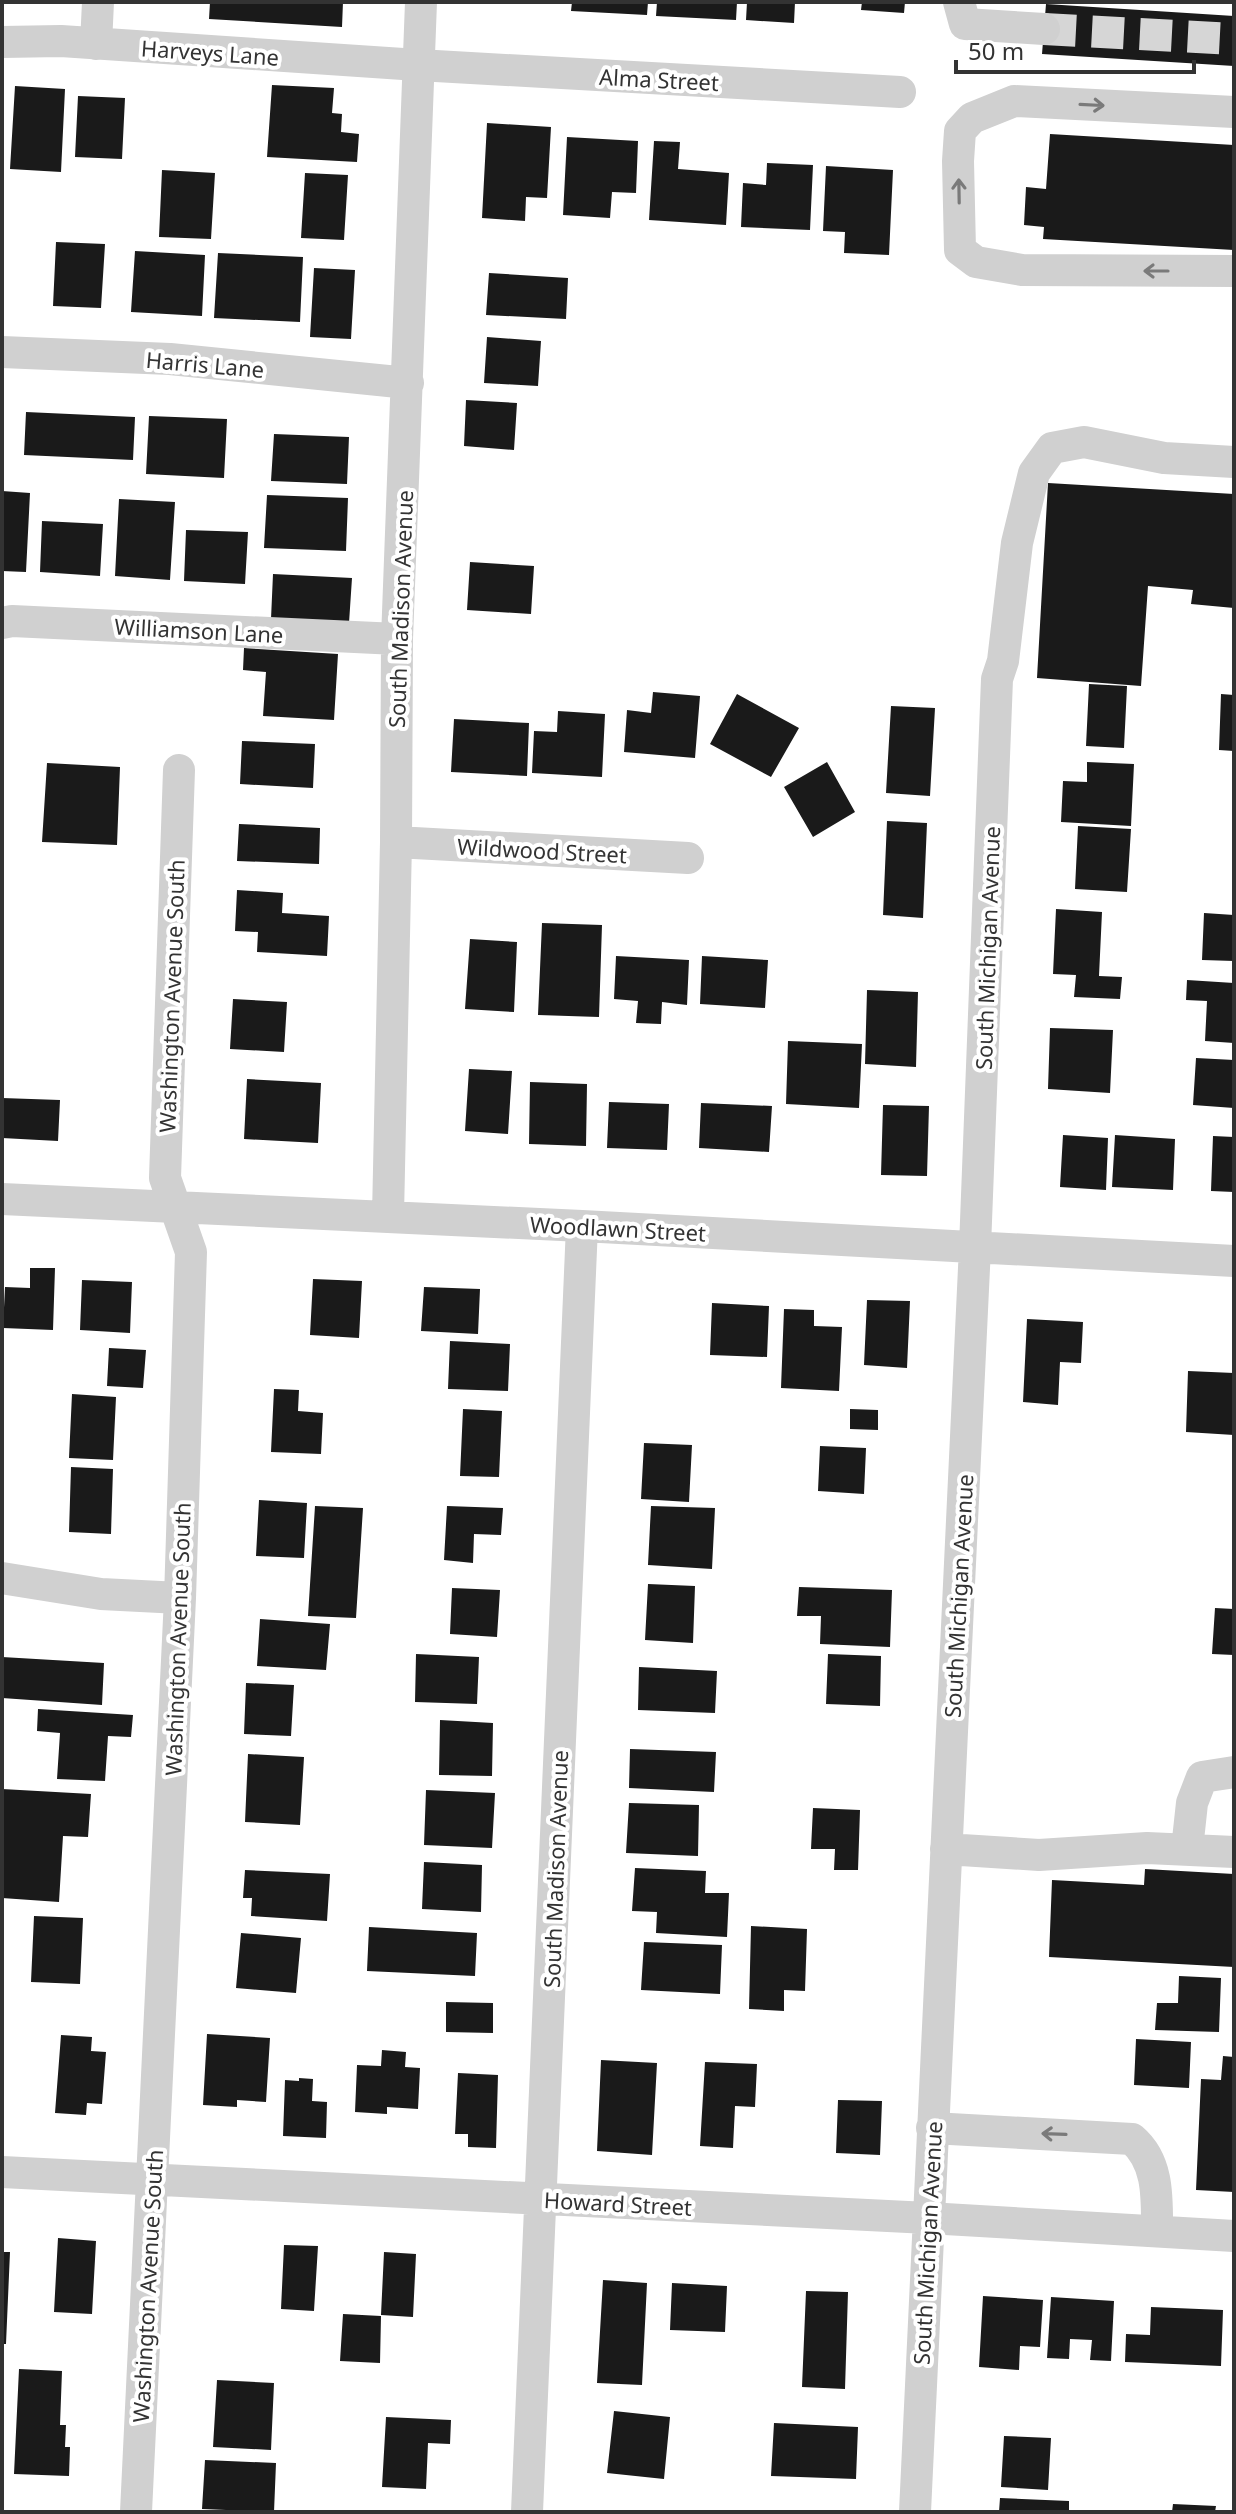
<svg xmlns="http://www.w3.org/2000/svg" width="1236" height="2514" font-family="'Noto Sans',sans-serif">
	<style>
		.building { fill: #1a1a1a }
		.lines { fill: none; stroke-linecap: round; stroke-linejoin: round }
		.minor-tunnel { stroke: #d6d6d6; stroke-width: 32; stroke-dasharray: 32 16; stroke-linecap: butt }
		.minor { stroke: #d0d0d0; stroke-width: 32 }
		.oneway { stroke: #7a7a7a }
		.labels { text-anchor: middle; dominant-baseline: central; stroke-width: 8; stroke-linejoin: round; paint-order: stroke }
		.street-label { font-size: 22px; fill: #333; stroke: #fff }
	</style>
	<rect width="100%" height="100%" fill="#fff"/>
	<path class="building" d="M210 2H343L342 27 209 19Z
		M572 2H648L647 15 571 11Z
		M657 2H737L736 20 656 16Z
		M747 2H795L794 23 746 20Z
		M862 2H905L904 13 861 10Z
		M1046 4 1234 16V66L1042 54Z
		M272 85 334 88 332 113 342 114 341 132 359 134 357 162 267 157Z
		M15 86 65 89 61 172 10 169Z
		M78 96 125 98 122 159 75 157Z
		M487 123 551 127 547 198 526 197 525 221 482 218Z
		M1050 134 1234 145V250L1043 239 1044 227 1024 225 1026 187 1046 189Z
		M567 137 638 141 636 193 612 192 610 218 563 215Z
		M654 141 680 142 678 169 729 173 726 225 649 220Z
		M767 163 813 165 810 230 741 227 743 183 766 185Z
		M826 166 893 170 889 255 844 253 845 232 823 231Z
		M162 170 215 173 211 239 159 237Z
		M305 173 348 175 344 240 301 238Z
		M56 242 105 244 101 308 53 306Z
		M135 251 205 255 202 316 131 312Z
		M218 253 303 257 300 322 214 318Z
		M314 268 355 270 351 339 310 337Z
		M489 273 568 278 566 319 486 315Z
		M487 337 541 341 538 386 484 383Z
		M466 400 517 403 514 450 464 446Z
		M26 412 135 417 133 460 24 455Z
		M149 416 227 419 224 478 146 474Z
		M274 434 349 437 347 484 271 481Z
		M1048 483 1234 494V608L1191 604 1193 590 1148 586 1141 686 1037 678Z
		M2 491 30 493 26 572 2 571Z
		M267 495 348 498 346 551 264 548Z
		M119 499 175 502 170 580 115 576Z
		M42 521 103 524 100 576 40 572Z
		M186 530 248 532 245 584 184 581Z
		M470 562 534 566 531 614 467 610Z
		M273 574 352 578 349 623 271 619Z
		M244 648 338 654 334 720 263 716 266 672 243 670Z
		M1089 684 1127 686 1124 748 1086 746Z
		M653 692 700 696 695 758 624 752 627 710 651 713Z
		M737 694 799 728 771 777 710 744Z
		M1221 694 1234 695V751L1219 750Z
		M891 706 935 708 930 796 886 793Z
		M558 711 605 714 602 777 532 773 534 731 557 732Z
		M454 719 529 723 527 776 451 772Z
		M242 741 315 744 313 788 240 784Z
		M827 762 855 812 813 837 784 787Z
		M1087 762 1134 764 1131 826 1061 822 1063 781 1087 782Z
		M47 763 120 767 117 845 42 842Z
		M887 821 927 823 923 918 883 915Z
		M239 824 320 828 319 864 237 861Z
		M1078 826 1131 829 1127 892 1075 889Z
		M237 890 283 893 282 913 329 916 327 956 257 952 258 932 235 931Z
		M1056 909 1102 912 1099 976 1122 977 1120 999 1074 997 1076 975 1053 974Z
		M1204 913 1234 915V961L1202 960Z
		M542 923 602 925 599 1017 538 1015Z
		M470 939 517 942 514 1012 465 1009Z
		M616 956 689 960 687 1005 662 1002 661 1024 636 1023 638 1001 614 999Z
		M702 956 768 960 765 1008 700 1004Z
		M1187 980 1234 983V1043L1205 1041 1207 1001 1186 1000Z
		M867 990 918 992 916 1067 865 1064Z
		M233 999 287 1002 284 1052 230 1049Z
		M1050 1028 1113 1030 1110 1093 1048 1089Z
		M788 1041 862 1044 859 1108 786 1104Z
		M1196 1058 1234 1060V1108L1193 1105Z
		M469 1069 512 1071 508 1134 465 1131Z
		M247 1079 321 1083 318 1143 244 1139Z
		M530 1082 587 1084 586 1146 529 1144Z
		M2 1098 60 1100 58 1141 2 1138Z
		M609 1102 669 1104 667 1150 607 1148Z
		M701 1103 772 1106 769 1152 699 1148Z
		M883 1105 929 1106 927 1176 881 1175Z
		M1063 1135 1108 1138 1106 1190 1060 1187Z
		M1115 1135 1175 1139 1173 1190 1112 1187Z
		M1213 1136 1234 1137V1192L1211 1191Z
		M30 1268H55L53 1330 3 1328 5 1287 30 1288Z
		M313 1279 362 1281 359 1338 310 1335Z
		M82 1280 132 1282 130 1333 80 1330Z
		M424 1287 480 1289 478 1334 421 1331Z
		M867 1300 910 1301 907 1368 864 1365Z
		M712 1303 769 1306 767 1357 710 1355Z
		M784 1309 814 1310V1326L842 1327 839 1391 781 1388Z
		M1027 1319 1083 1322 1081 1363 1060 1362 1058 1405 1023 1402Z
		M450 1341 510 1344 508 1391 448 1389Z
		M109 1348 146 1350 143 1388 107 1386Z
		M1188 1371 1234 1373V1435L1186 1432Z
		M274 1389 299 1390 298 1411 323 1413 321 1454 271 1452Z
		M72 1394 116 1397 113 1460 69 1458Z
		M463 1409 502 1411 499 1477 460 1476Z
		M850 1409 878 1410V1430L850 1429Z
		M644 1443 692 1445 689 1502 641 1499Z
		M820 1446 866 1448 864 1494 818 1491Z
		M71 1467 113 1469 111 1534 69 1532Z
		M259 1500 307 1503 304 1558 256 1556Z
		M315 1506 363 1508 356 1618 308 1616Z
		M447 1506 503 1508 501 1535 474 1534 473 1563 444 1560Z
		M651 1506 715 1508 712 1569 648 1565Z
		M648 1584 695 1586 693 1643 645 1640Z
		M799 1587 892 1590 890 1647 820 1644 821 1616H797Z
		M452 1588 500 1590 497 1637 450 1634Z
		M1215 1608 1234 1609V1655L1212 1654Z
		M260 1619 330 1624 326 1670 257 1666Z
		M416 1654 479 1657 477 1704 415 1702Z
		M828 1654 881 1656 880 1706 826 1704Z
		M2 1657 104 1663 102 1705 2 1698Z
		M639 1667 717 1671 715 1713 638 1710Z
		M246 1683 294 1685 291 1736 244 1734Z
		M38 1709 133 1715 131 1737 108 1736 105 1781 57 1779 60 1733 37 1731Z
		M440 1720 493 1723 492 1776 439 1775Z
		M630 1749 716 1752 714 1792 629 1788Z
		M248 1754 304 1757 300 1825 245 1822Z
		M2 1789 91 1794 88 1837 63 1836 59 1902 2 1898Z
		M426 1790 495 1793 492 1848 424 1845Z
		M629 1803 699 1805 698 1856 626 1853Z
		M813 1808 860 1810 858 1870H834L835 1849H811Z
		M424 1862 482 1865 481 1912 422 1909Z
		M635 1868 706 1871 705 1893H729L727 1937 656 1933 657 1912 632 1911Z
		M1145 1869 1234 1874V1967L1049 1957 1052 1880 1144 1885Z
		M245 1870 330 1874 327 1921 251 1916 252 1898H243Z
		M34 1916 83 1918 80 1984 31 1982Z
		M751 1926 807 1929 805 1991 784 1990V2011L749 2009Z
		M369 1927 477 1933 475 1976 367 1971Z
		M241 1933 301 1938 296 1993 236 1988Z
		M644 1942 722 1945 720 1994 641 1990Z
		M1179 1976 1221 1978 1219 2032 1155 2030 1157 2003H1178Z
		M446 2002 493 2003V2033L446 2032Z
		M207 2034 270 2038 266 2102 237 2100V2107L203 2105Z
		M61 2035 92 2037 91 2051 106 2052 102 2104 87 2103 86 2115 55 2113Z
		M1136 2039 1191 2042 1189 2088 1134 2085Z
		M382 2050 406 2052 405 2067 420 2068 418 2109 387 2107V2114L355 2112 357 2065 381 2066Z
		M1223 2056 1234 2057V2192L1196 2190 1201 2079 1221 2080Z
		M601 2060 657 2063 652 2155 597 2151Z
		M705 2062 757 2064 755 2107 735 2106 733 2148 700 2146Z
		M458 2073 498 2075 496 2148 468 2147V2134H455Z
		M299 2078 313 2079 312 2101 327 2102 326 2138 283 2136 285 2080 299 2081Z
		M838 2100 882 2101 880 2155 836 2153Z
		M58 2238 96 2241 92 2314 54 2312Z
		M284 2245 318 2246 314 2311 281 2309Z
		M2 2252H10L6 2344H2Z
		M384 2252 416 2254 413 2317 381 2315Z
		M603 2280 647 2283 642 2385 597 2383Z
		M672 2283 727 2286 725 2332 670 2330Z
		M806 2291 848 2292 845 2389 802 2387Z
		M983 2296 1043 2300 1040 2347 1020 2346 1019 2370 979 2367Z
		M1051 2297 1114 2301 1111 2361 1090 2360 1092 2340 1070 2339 1069 2359 1047 2358Z
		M1151 2307 1223 2310 1221 2366 1125 2362 1126 2334 1150 2335Z
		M343 2314 381 2316 380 2363 340 2361Z
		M19 2369 62 2371 60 2425H66L65 2447H70L69 2476 14 2474Z
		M217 2380 274 2383 271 2450 213 2447Z
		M614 2411 670 2417 664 2479 607 2473Z
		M386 2417 451 2420 450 2444 428 2443 426 2489 382 2487Z
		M774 2423 858 2427 856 2479 771 2476Z
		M1004 2436 1051 2438 1048 2490 1001 2487Z
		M205 2460 276 2463 274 2512 202 2509Z
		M1000 2498 1069 2501V2512H999Z
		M1173 2504 1216 2506 1215 2512H1172Z"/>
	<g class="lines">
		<path class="minor-tunnel" d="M1044 29 1234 39"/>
		<path class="minor" d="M959 2 965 24 1044 29
			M2 42 61 41 418 65 900 92
			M96 44 98 2
			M1234 112 1014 101 972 118 960 131 958 161 960 250 976 262 1022 270 1234 271
			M2 352 170 359 408 383
			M2 623 12 621 397 639
			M396 842 688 858
			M2 1199 582 1226 1234 1261
			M388 1216 396 842 397 639 421 2
			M2 1578 101 1594 180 1598
			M946 1849 1039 1855 1147 1848 1234 1852
			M1187 1849 1192 1803 1202 1777 1234 1772
			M932 2128 1132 2139C1159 2162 1157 2198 1157 2231
			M2 2172 928 2218 1234 2236
			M136 2512 180 1598 191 1252 165 1178 179 770
			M527 2512 582 1226
			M915 2512 975 1247 997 679 1003 661 1017 543 1034 473 1052 448 1084 442 1164 458 1234 462"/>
	</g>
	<defs><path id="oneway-shaft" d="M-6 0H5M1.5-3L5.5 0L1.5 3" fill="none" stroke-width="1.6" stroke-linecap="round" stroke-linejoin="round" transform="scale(2)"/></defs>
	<g class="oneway">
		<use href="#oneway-shaft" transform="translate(1092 105) rotate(3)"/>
		<use href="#oneway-shaft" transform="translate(959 191) rotate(-91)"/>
		<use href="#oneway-shaft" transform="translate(1156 271) rotate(180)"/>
		<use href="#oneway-shaft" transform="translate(1054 2134) rotate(-178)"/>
	</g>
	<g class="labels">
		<g class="street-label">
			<text transform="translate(210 52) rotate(4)">Harveys Lane</text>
			<text transform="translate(659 79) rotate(3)">Alma Street</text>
			<text transform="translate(205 364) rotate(5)">Harris Lane</text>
			<text transform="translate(400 609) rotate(-88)">South Madison Avenue</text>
			<text transform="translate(199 630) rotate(3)">Williamson Lane</text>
			<text transform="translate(542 850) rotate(3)">Wildwood Street</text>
			<text transform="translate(987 948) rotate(-88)">South Michigan Avenue</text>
			<text transform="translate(171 996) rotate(-88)">Washington Avenue South</text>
			<text transform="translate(618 1228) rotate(3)">Woodlawn Street</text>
			<text transform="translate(958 1596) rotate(-87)">South Michigan Avenue</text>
			<text transform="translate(177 1639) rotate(-88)">Washington Avenue South</text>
			<text transform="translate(555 1869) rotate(-88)">South Madison Avenue</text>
			<text transform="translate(618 2203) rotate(3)">Howard Street</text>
			<text transform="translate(927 2243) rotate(-87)">South Michigan Avenue</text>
			<text transform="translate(147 2286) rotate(-87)">Washington Avenue South</text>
		</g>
	</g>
	<rect width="1236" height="2514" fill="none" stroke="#333333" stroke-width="8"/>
	<path d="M956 60v12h238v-12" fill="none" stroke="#333333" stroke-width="4"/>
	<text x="968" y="60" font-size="24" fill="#333333" stroke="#ffffff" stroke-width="6" paint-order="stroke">50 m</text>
</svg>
